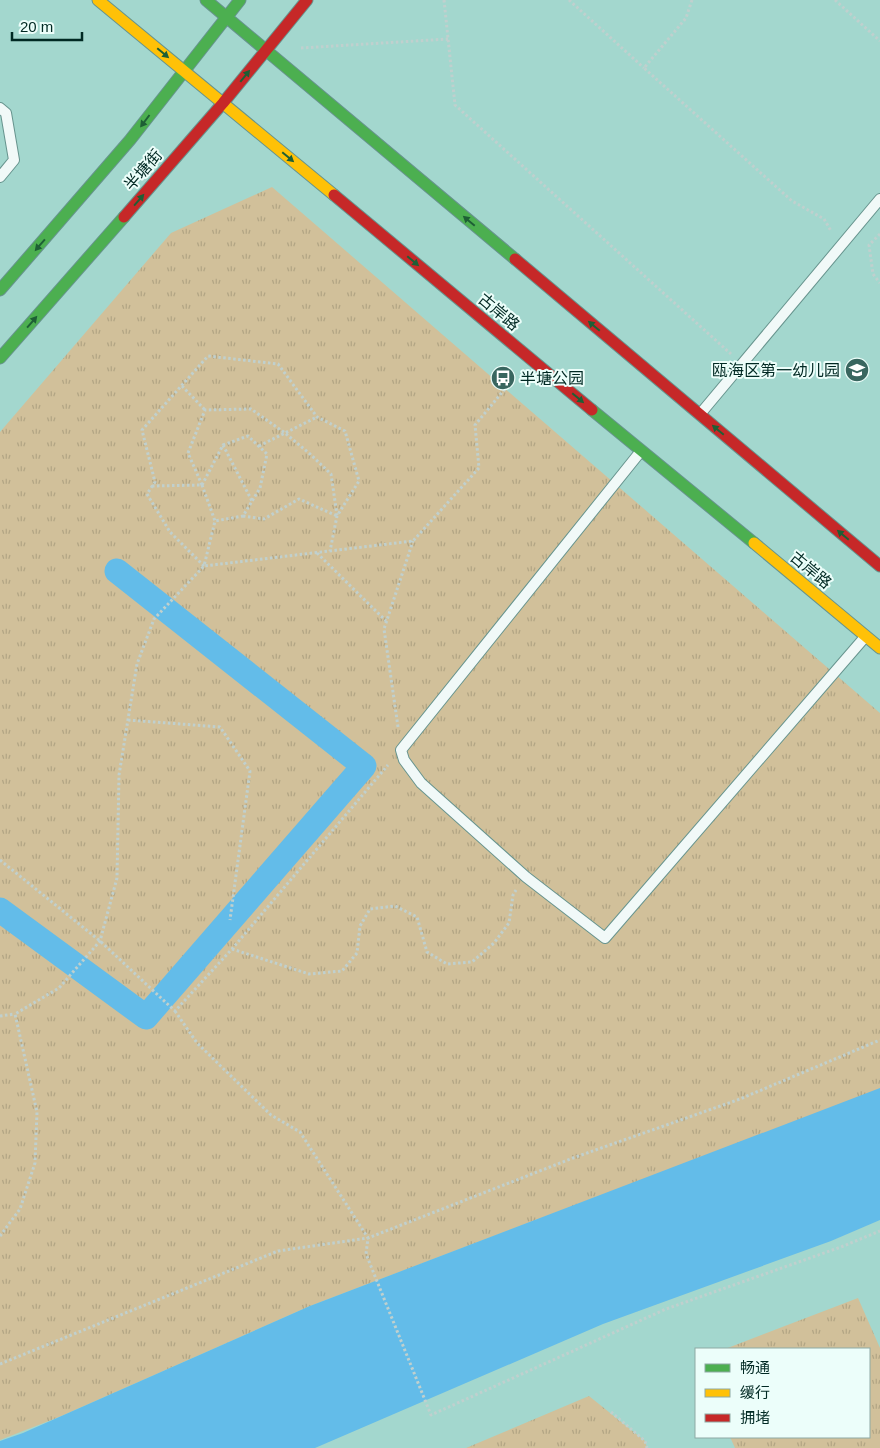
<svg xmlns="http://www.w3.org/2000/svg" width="880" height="1448" font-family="Arial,'Noto Sans SC',sans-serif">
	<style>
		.grass { fill: url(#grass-tufts) }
		.water { fill: #63bce9 }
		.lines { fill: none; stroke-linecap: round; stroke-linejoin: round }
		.canal { stroke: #63bce9; stroke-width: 25 }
		.lane-casing { stroke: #67948e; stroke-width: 12 }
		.fast-casing { stroke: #67948e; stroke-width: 13 }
		.slow-casing { stroke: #67948e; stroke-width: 13 }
		.jam-casing { stroke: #67948e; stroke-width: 13 }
		.path { stroke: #c0d0ce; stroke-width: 3; stroke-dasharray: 2.5 2.5; stroke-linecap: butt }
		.lane { stroke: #f1f9f8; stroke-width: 10 }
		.fast { stroke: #4caf50; stroke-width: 11 }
		.slow { stroke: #ffc107; stroke-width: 11 }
		.jam { stroke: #c62828; stroke-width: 11 }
		.oneway { fill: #1e5f35 }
		.labels { text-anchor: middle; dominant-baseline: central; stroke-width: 4; stroke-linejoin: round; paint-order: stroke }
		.street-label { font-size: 16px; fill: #002923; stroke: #ecfefa }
		.poi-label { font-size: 16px; fill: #002923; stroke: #ecfefa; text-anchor: end }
	</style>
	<defs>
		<pattern id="grass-tufts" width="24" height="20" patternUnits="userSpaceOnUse" patternTransform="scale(1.25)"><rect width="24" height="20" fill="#d1c09a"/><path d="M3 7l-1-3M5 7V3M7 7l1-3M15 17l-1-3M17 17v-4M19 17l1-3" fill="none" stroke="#b2a584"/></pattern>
	</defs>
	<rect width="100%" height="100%" fill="#a3d7ce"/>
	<path class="grass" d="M272 187 880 713V1089L310 1306 59 1417 0 1440V432L171 233Z
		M858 1298 880 1348V1448H735L730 1437H869V1349H725Z
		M589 1396 645 1441 647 1448H466Z"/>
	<path class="water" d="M880 1088V1220L831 1241 603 1324 315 1448H0V1441L23 1433 310 1306Z"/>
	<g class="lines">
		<path class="canal" d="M0 910 146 1017 364 766 117 571"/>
		<g class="lane-casing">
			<path id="lane" d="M0 108 6 113 14 160 0 177
				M701 413 880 199
				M641 451 401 750 404 760 421 783 526 877 605 938 865 637"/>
		</g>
		<g class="fast-casing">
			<path id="fast" d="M206 0 515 259
				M0 290 130 140 240 0
				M0 358 124 217
				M592 410 754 543"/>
		</g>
		<g class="slow-casing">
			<path id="slow" d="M98 0 334 195
				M754 543 880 648"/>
		</g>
		<g class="jam-casing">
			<path id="jam" d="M334 195 592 410
				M124 217 223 103 307 0
				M515 259 880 566"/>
		</g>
		<path class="path" d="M444 0 455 105 731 354
			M569 0 644 68
			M692 0 686 18 644 68 792 201 824 219 831 231
			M835 0 880 41
			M301 48 448 39
			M880 234 869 245 873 274 880 283
			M182 386 205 410
			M223 445 252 501
			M259 446 317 417
			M202 485 188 453 205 410 251 409 285 433 310 454 331 474 337 515
			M202 485 223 445 248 436 267 454 260 488 243 516 215 521
			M152 486 202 485 215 521 204 566
			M243 516 264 519 299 499 337 516
			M317 553 386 621
			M204 566 170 532 147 494 155 482 142 430 208 356 278 364 317 417 345 431 359 481 337 516 330 551
			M128 720 220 727 250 771 230 920
			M398 727 384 629 413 541
			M0 860 100 941 175 1011 232 949 388 765
			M232 949 309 974 342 971 357 953 360 926 370 909 395 906 417 917 427 952 447 964 472 962 494 943 509 923 513 895 516 890
			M175 1011 197 1043 271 1115 300 1132 368 1238 366 1254 431 1415 666 1309 841 1247 880 1231
			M0 1016 15 1014
			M0 1236 20 1209 35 1163 37 1112 15 1014 59 988 100 941 117 878 119 775 137 664 154 619 204 566 413 541 479 468 475 425 514 378
			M0 1364 278 1251 368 1238 573 1158 740 1099 880 1040
			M611 1412 645 1441 647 1448"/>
		<use href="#lane" class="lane"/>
		<use href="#fast" class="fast"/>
		<use href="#slow" class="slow"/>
		<use href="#jam" class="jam"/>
	</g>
	<defs><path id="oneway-solid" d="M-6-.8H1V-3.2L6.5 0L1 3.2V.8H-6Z" transform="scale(1.25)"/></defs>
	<g class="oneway">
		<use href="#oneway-solid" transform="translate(163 53) rotate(40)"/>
		<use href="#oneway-solid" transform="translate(245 76) rotate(-51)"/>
		<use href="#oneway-solid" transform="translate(145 121) rotate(127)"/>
		<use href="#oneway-solid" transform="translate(288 157) rotate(40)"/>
		<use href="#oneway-solid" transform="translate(139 200) rotate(-49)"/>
		<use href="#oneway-solid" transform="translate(469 221) rotate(-140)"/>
		<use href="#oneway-solid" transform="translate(40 245) rotate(131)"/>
		<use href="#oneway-solid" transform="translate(413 261) rotate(40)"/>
		<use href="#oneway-solid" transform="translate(32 322) rotate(-49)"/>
		<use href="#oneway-solid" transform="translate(594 326) rotate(-140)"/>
		<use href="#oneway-solid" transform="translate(578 398) rotate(40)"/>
		<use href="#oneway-solid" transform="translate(718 430) rotate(-140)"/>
		<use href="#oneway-solid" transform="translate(843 535) rotate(-140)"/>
	</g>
	<defs>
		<g id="school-disc" transform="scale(1.25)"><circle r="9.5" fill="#39665f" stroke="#ecfefa"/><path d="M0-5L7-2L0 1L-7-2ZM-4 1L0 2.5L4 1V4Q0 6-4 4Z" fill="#fff"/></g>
		<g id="bus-disc" transform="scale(1.25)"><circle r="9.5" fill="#39665f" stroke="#ecfefa"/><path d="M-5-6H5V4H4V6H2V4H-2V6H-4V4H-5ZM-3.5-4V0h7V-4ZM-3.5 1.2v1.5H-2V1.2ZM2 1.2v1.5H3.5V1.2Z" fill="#fff"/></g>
	</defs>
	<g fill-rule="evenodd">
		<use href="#school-disc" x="857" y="370"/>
		<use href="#bus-disc" x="503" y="378"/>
	</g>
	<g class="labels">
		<g class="street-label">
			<text transform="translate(143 170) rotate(-49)">半塘街</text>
			<text transform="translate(499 312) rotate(40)">古岸路</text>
			<text transform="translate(811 570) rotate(40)">古岸路</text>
		</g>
		<g class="poi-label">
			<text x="840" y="370">瓯海区第一幼儿园</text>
			<text x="520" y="378" text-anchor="start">半塘公园</text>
		</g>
	</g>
	<rect x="695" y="1348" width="175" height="90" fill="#ecfefa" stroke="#8ea9a4"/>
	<rect x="705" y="1364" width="25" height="8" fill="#4caf50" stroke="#8ea9a4"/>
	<text x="740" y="1373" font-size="15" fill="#002923">畅通</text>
	<rect x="705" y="1389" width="25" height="8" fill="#ffc107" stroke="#8ea9a4"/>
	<text x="740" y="1398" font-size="15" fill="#002923">缓行</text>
	<rect x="705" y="1414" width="25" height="8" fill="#c62828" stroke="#8ea9a4"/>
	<text x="740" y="1423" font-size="15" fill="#002923">拥堵</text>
	<path d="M12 32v8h70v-8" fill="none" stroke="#002923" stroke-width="2.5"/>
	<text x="20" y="32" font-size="15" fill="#002923" stroke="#ecfefa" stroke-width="4" paint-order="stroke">20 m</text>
</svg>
